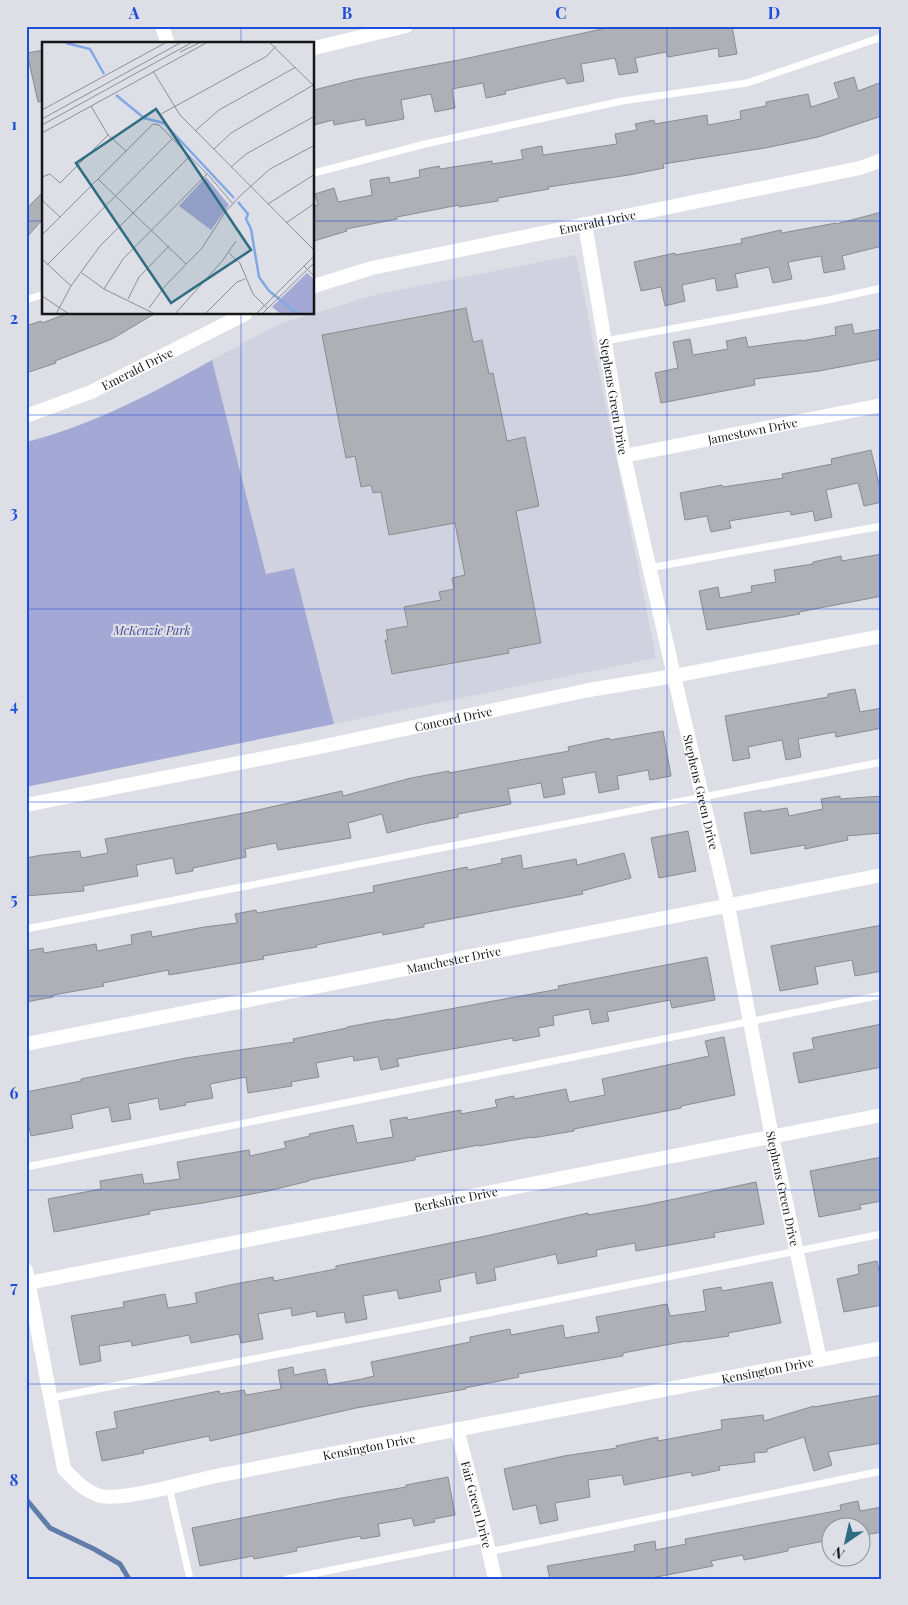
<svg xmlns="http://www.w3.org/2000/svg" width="908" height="1605" font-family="'Playfair Display',serif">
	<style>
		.built { fill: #d0d2e0 }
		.green { fill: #a3a9d4 }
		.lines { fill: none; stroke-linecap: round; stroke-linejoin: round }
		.stream { stroke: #607ca9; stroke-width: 5 }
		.building { fill: #afb0b6; stroke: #8b8c92 }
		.lane { stroke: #fff; stroke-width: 7 }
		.street { stroke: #fff; stroke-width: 14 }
		.grid { fill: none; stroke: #1d4ed8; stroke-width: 1; stroke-opacity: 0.55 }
		.labels { text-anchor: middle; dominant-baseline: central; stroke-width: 4.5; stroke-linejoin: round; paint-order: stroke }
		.street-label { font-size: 12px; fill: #151618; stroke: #dedfe6 }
		.park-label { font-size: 12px; font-style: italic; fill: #444698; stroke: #dedfe6 }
		.inset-river { fill: none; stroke: #80a8e7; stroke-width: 2.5 }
		.inset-road { fill: none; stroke: #8e8f94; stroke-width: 1 }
		.view { fill: #2e6d82; fill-opacity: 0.15; stroke: #2e6d82; stroke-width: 2.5 }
		.inset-edge { fill: none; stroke: #151618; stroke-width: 2.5 }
		.neatline { fill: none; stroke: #1d4ed8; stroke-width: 2 }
		.grid-label { font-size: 16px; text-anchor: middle; font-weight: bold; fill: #1d4ed8 }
	</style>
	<rect width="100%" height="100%" fill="#dedfe6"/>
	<path class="built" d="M576 255 656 658 334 724 294 568 266 575 212 360 279 324 378 294Z"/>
	<path class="green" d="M212 360 266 574 294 568 334 724 26 787V442C93 425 153 393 212 360Z"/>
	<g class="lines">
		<path class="stream" d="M26 1499 50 1528 94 1549 120 1564 129 1579"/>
	</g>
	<path class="building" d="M616 26H732L737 54 719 57 718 48 668 57 666 52 635 58 638 72 619 75 615 58 581 64 584 81 567 84 565 78 505 91 506 94 486 98 483 83 452 89 455 108 435 112 431 94 401 100 404 119 366 126 365 119 334 125 333 120 314 125V90L357 79 459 60Z
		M44 50V101L38 102 27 53Z
		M854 77 858 91 882 82V116L818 137 765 148 663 164 664 168 629 175 548 187 549 189 498 198V201L459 207V205L397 217V219L346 229 347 231 314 241V206L318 205 315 194 334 188 338 202 372 195 370 180 389 177 390 183 420 177 419 170 439 166 440 169 492 161V164L523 159 521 150 542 146 543 155 617 144 615 134 637 130 635 124 654 120 655 124 707 115 708 125 741 119 740 111 766 106V102L808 94 811 107 839 98 834 83Z
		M44 191V218L26 238V209Z
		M882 212V246L842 256 845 269 824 273 821 256 788 262 792 279 773 283 769 267 735 274 738 287 717 291 715 278 682 285 685 301 665 306 661 287 641 291 634 262 675 253V255L742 243 741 239 781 230 782 233 836 223V224Z
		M466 308 473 342 482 340 489 374 493 373 507 441 525 437 539 506 516 511 541 643 508 649 509 653 392 674 385 640H388L386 630 408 626 404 607 441 600 439 592 454 589 452 578 465 575 455 523 389 535 381 492 373 493 371 485 361 487 355 456 346 458 322 335Z
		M66 314H154L112 339 55 361 56 363 26 373V326L41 321 42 323Z
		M852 324 854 334 882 329V359L819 371 754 379 755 385 661 403 655 373 678 368 673 342 690 339 693 355 728 349 726 341 746 337 748 347 801 340V341L836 335 835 327Z
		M871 450 882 496V502L864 506 858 483 826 490 832 517 815 521 813 511 791 515 790 511 729 521 731 528 711 532 707 516 685 520 680 493 722 485 723 487 783 478 782 474 832 464 831 459Z
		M882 554V596L799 612 800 614 707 630 699 591 718 587 720 598 752 592 751 586 776 582 774 570 813 564V562L841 556 842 561Z
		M855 689 860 712 882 708V728L836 737 835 732 798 739 801 757 786 760 782 740 748 747 750 758 733 761 725 716 828 697V694Z
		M663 731 671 776 650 780 648 770 617 776 619 789 599 793 595 772 562 778 565 794 544 798 541 783 508 789 511 804 458 814V817L419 825 387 833 382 814 348 823 351 838 278 850 276 843 245 849 246 857 193 868V871L176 874 173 858 136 865 138 876 83 886 84 891 26 896V858L42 855 80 851 81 858 108 853 105 839 249 812 342 791 343 796 411 778 449 771V773L503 763 569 751 568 747 609 738 610 740Z
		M840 796V799L882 796V833L847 836 848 840 805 849V845L751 854 744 813 761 810V812L787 808 789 816 823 809 821 799Z
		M688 831 696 871 659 878 651 838Z
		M624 853 631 878 582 891 583 894 424 924V927L383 935 382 932 316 945 317 947 263 956 264 959 169 975 168 970 103 983 104 986 53 995V997L26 1002V951L43 948 44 953 96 944 97 951 132 944 131 935 151 931 152 937 204 927 237 923 235 914 256 910 257 913 374 892 373 886 467 867 468 870 502 863 501 859 521 855 523 869 576 859 577 865Z
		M882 925V971L855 976 852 960 815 967 818 984 780 991 771 946Z
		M707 957 715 1000 672 1008 670 1000 607 1012 609 1021 592 1024 589 1009 553 1016 554 1025 538 1028 540 1036 513 1041V1038L397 1059 399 1066 381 1070 378 1057 354 1061 353 1056 316 1063 319 1077 291 1082 292 1086 248 1093 246 1077 210 1084 213 1098 185 1103 186 1105 160 1110 158 1098 128 1104 131 1119 112 1122 109 1107 71 1115 73 1128 31 1136 26 1114V1092L81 1081V1079L186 1058 294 1042 293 1039 347 1028V1027L390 1019V1020L559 989 558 986Z
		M882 1024V1067L799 1083 793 1053 814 1049 812 1038Z
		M724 1037 735 1095 681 1106V1108L574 1129V1131L532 1138V1137L479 1146V1145L415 1157V1160L309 1180V1181L268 1191 203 1203 149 1211 150 1214 54 1232 48 1199 101 1189 100 1181 142 1174 144 1184 180 1179 177 1162 249 1150 250 1156 286 1148 284 1142 310 1136 309 1134 353 1125 357 1143 393 1137 390 1120 407 1117 408 1120 461 1110V1114L497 1107 495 1100 514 1096V1099L566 1089 569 1102 605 1095 602 1079 709 1056 705 1041Z
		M882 1157V1201L860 1205 861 1209 819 1217 810 1171Z
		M756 1182 764 1224 714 1233 715 1237 636 1251 635 1243 596 1250 597 1256 558 1264 556 1254 494 1268 496 1280 477 1284 475 1272 439 1280 441 1291 399 1299 397 1290 363 1296 367 1319 346 1323 344 1312 317 1317 316 1311 292 1316 291 1308 258 1314 263 1339 241 1343 239 1334 191 1343 189 1335 132 1346 131 1341 99 1346 101 1361 80 1365 71 1316 124 1307 123 1302 165 1294 168 1308 197 1303 195 1293 230 1285 273 1277 274 1281 336 1269V1266L486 1236 588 1213V1215L646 1205Z
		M877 1261 882 1285V1305L844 1312 837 1279 859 1274 858 1265Z
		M772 1282 781 1323 728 1333 729 1336 687 1342V1341L623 1353V1356L518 1374 519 1377 465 1388 466 1389 356 1408 210 1441 209 1436 143 1450 144 1453 102 1461 96 1432 117 1428 114 1412 219 1391 220 1394 244 1390 246 1395 281 1389 278 1370 293 1367 294 1375 325 1369 328 1385 362 1379 374 1376 371 1362 470 1342V1337L510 1329 511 1335 563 1325 565 1338 599 1332 596 1317 667 1304 670 1316 706 1311 703 1290 721 1287 722 1291Z
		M882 1395V1443L828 1452 832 1465 814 1471 804 1437 767 1449V1452L754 1453 755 1462 719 1466 720 1470 692 1476 691 1472 624 1485 622 1475 588 1480 590 1497 555 1503 558 1520 540 1524 536 1505 513 1510 504 1469 564 1456 617 1448 616 1446 658 1437V1441L722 1429 721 1420 763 1415 764 1421 814 1406V1407Z
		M448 1477 455 1515 434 1519 435 1522 414 1526 412 1518 378 1524 380 1536 361 1539 360 1536 296 1548 297 1551 254 1559 253 1556 200 1566 192 1528 342 1498 406 1487V1485Z
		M858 1501 860 1511 882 1507V1532L860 1536V1528H830V1540L788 1548V1551L744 1560 743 1555 711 1561 713 1566 646 1579H550L547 1566 635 1551 634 1545 655 1541 656 1550 686 1544 685 1539 841 1510 840 1505Z"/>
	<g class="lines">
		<path class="lane" d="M314 173 425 144 622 101 747 83 882 37
			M26 300 44 294
			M605 341 833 299 882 288
			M649 568 882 526
			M26 929 882 762
			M26 1167 882 995
			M51 1398 423 1326 882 1234
			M169 1487 190 1579
			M488 1552 882 1471
			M287 1579 486 1539"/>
		<g class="street">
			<path d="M162 26 168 44"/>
			<path d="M314 48 406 26"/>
			<path id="s1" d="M585 224 624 456 674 676 728 906 772 1137 820 1360"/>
			<path id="s2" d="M314 286 372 268 860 168 882 160"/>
			<path id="s3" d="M26 416 91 392 245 314"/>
			<path id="s4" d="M624 456 882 405"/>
			<path id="s5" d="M26 805 315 748 589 690 674 676 882 636"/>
			<path id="s6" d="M26 1044 882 875"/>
			<path id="s7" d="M26 1270 64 1469C75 1480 82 1489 97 1495 118 1503 191 1481 216 1476L882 1348"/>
			<path id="s8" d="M29 1283 882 1115"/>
			<path id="s9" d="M457 1429 486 1539 495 1579"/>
		</g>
	</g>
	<path class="grid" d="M241 26V44M454 26V1579M667 26V1579M26 221H44M314 221H882M241 314V1579M26 415H882M26 609H882M26 802H882M26 996H882M26 1190H882M26 1384H882"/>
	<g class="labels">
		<g class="street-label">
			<text stroke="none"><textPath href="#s2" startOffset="291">Emerald Drive</textPath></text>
			<text stroke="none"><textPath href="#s3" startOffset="121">Emerald Drive</textPath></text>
			<text stroke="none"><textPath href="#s1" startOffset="175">Stephens Green Drive</textPath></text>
			<text stroke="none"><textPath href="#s4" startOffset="131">Jamestown Drive</textPath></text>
			<text stroke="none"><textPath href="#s5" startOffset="436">Concord Drive</textPath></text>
			<text stroke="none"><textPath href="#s1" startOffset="580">Stephens Green Drive</textPath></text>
			<text stroke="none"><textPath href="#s6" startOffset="436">Manchester Drive</textPath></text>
			<text stroke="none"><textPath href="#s1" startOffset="985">Stephens Green Drive</textPath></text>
			<text stroke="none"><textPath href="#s8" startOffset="435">Berkshire Drive</textPath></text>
			<text stroke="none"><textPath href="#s7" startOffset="928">Kensington Drive</textPath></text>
			<text stroke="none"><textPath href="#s7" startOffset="522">Kensington Drive</textPath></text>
			<text stroke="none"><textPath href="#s9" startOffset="78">Fair Green Drive</textPath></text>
		</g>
		<g class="park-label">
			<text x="152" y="630">McKenzie Park</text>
		</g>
	</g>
	<g transform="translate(42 42)">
		<rect width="272" height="272" fill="#dedfe6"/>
		<path d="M164 135 187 163 169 188 137 164ZM265 231 272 237V272H239L230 265Z" fill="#a3a9d4"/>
		<path class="inset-river" d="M24 1 48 7 62 32M74 53 102 76 122 81 192 156M196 160 206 172 204 177 209 187 217 235 227 249 256 272"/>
		<path class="inset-road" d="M228 1 271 43M138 10 157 1M111 29 138 73 273 209M49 64 66 93 84 109M0 68 123 1M119 72 225 14 234 4M0 77 138 1M0 83 149 1M153 89 177 68 254 25M0 91 164 1M172 107 189 91 273 42M189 125 204 112 273 74M0 135 8 132 18 141 66 93M56 137 144 222M0 158 18 175M226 162 273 132M244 181 273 161M0 193 111 82 117 83 168 135 191 162M187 211 198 221 211 252 226 267M0 217 29 244M5 223 130 97M262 224 273 235M40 231 62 247 113 272M62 247 81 217 165 132M0 254 27 272M86 257 97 235 127 204M107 266 123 244 160 206 184 169 199 153 228 127 273 103M14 272 29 244 58 204 148 114M133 272 181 218 194 199M163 272 195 240 203 237M214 272 273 213M220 272 273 220"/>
		<path class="view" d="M114 67 209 208 129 261 34 121Z"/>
		<rect width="272" height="272" class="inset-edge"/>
	</g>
	<rect width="908" height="1605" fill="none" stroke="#dedfe6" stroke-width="55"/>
	<g transform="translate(846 1542) rotate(214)"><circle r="24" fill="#dedfe6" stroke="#8e8f94"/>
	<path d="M0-4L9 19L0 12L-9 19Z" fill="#2e6d82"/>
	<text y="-8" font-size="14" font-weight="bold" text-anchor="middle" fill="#151618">N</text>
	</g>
	<rect x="28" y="28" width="852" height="1550" class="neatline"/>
	<g class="grid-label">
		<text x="134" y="19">A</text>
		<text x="347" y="19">B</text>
		<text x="561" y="19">C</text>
		<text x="774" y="19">D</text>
		<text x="14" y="130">1</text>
		<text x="14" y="324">2</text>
		<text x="14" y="518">3</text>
		<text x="14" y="711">4</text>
		<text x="14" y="905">5</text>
		<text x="14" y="1099">6</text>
		<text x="14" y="1293">7</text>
		<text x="14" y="1486">8</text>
	</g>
</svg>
